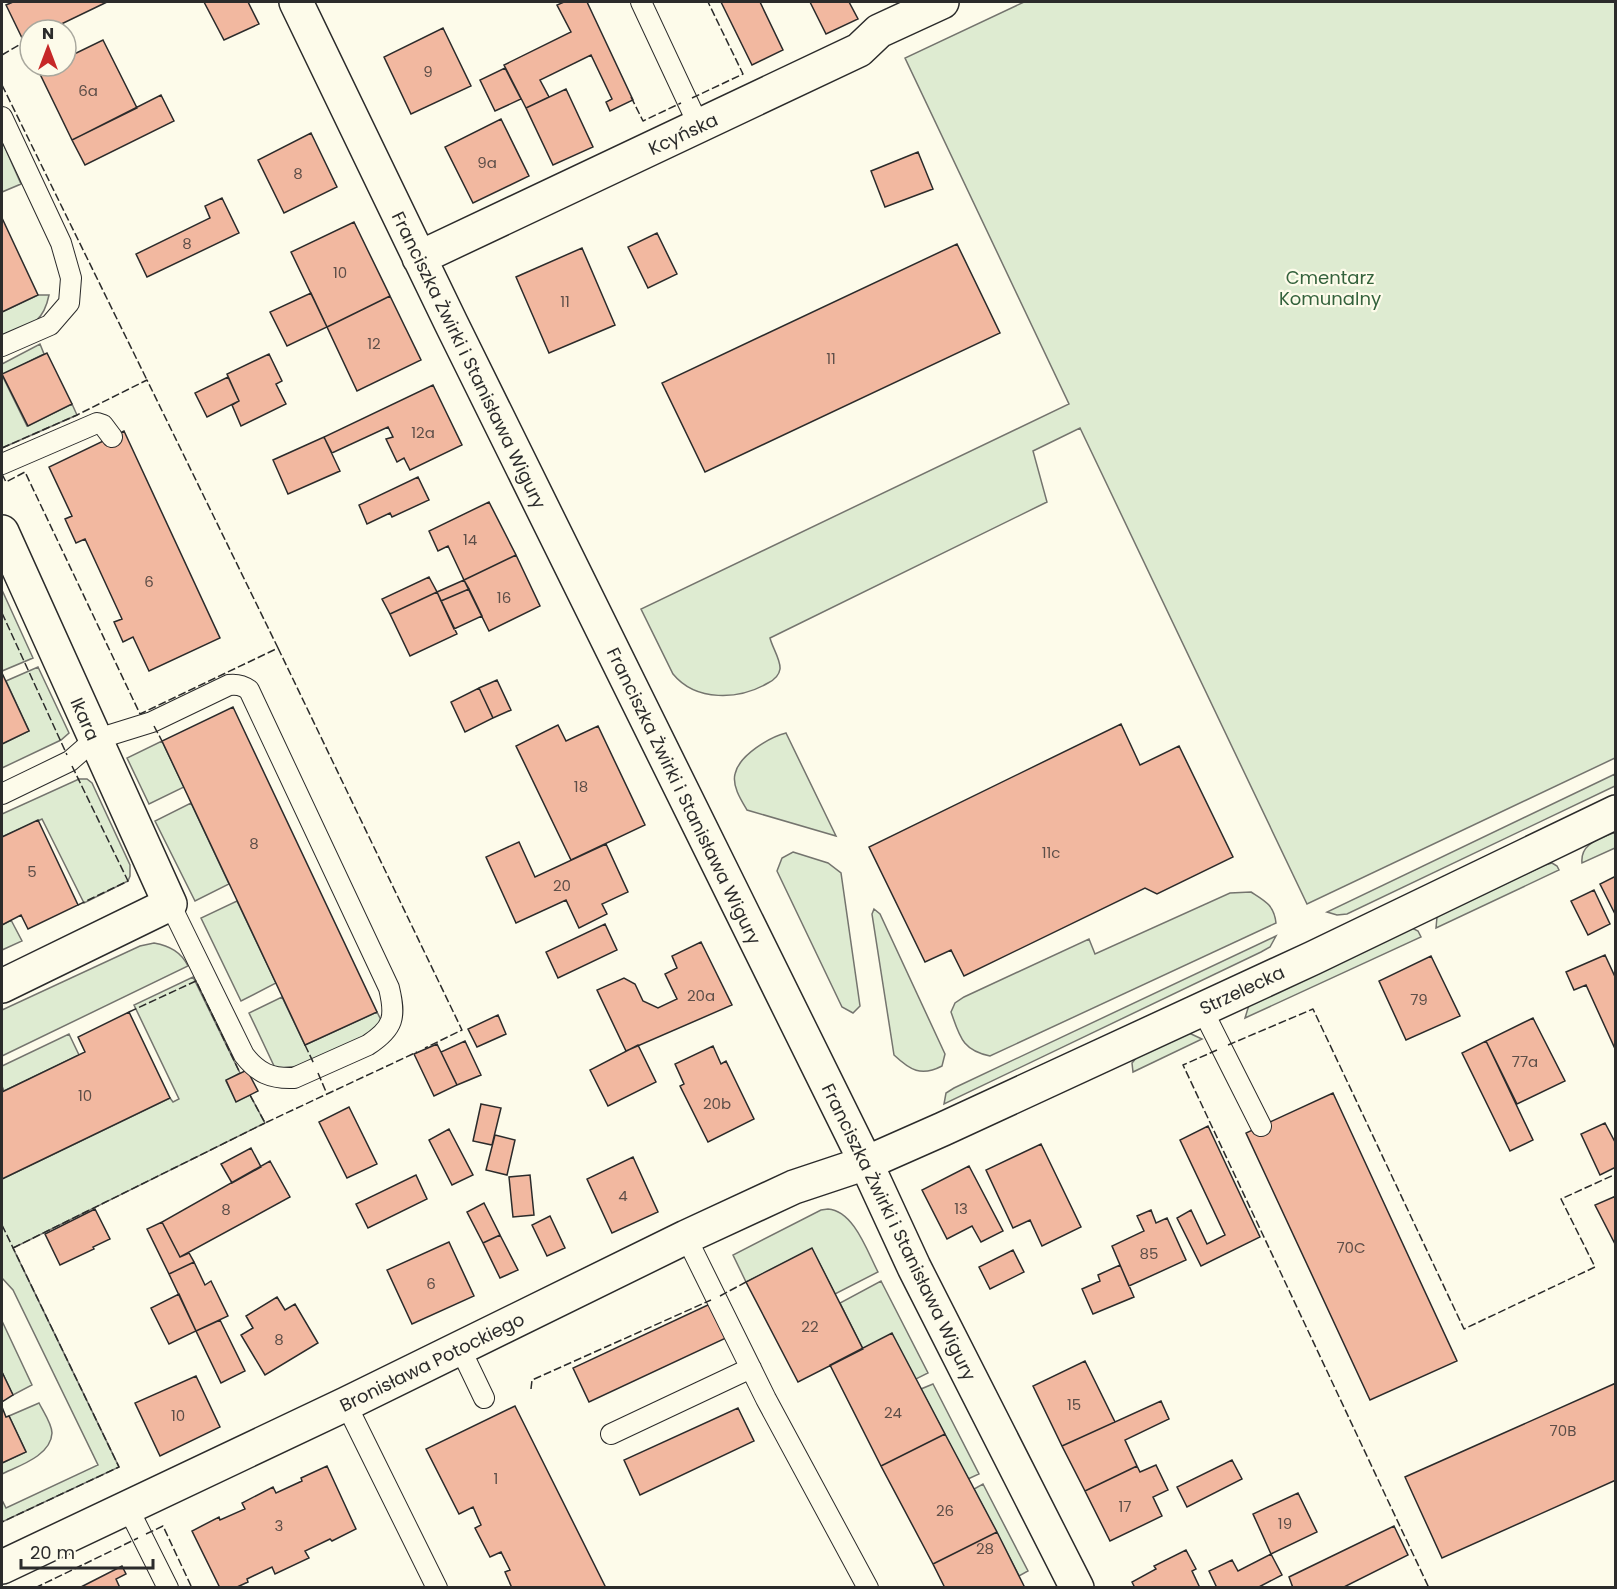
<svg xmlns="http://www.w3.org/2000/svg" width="1617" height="1589" font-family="Poppins,sans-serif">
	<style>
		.green { fill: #deebd1; stroke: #74746e; stroke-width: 1.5 }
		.building { fill: #f2b8a0; stroke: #2b2b2b; stroke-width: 1.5 }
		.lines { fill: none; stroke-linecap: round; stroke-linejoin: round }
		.service-casing { stroke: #2b2b2b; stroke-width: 22 }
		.minor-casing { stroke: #2b2b2b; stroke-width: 36 }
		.service { stroke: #fdfbea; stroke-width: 20 }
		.minor { stroke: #fdfbea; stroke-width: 33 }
		.fence { stroke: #2b2b2b; stroke-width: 1.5; stroke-dasharray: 8 3; stroke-linecap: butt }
		.labels { text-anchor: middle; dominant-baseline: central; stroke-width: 4.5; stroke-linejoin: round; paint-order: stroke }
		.number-label { font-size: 15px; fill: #5d4e48 }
		.street-label { font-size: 18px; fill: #2b2b2b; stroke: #fdfbea }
		.park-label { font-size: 18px; fill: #34623c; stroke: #fdfbea }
	</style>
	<rect width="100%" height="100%" fill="#fdfbea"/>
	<path class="green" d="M1024 2H1615V758L1307 904 1080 428 1033 451 1047 502 770 638C772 647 781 660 780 669 779 676 774 680 768 683 739 700 696 702 673 674L641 609 1069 404 905 58Z
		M2 141 21 184 2 192Z
		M38 295H49C43 325 27 327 2 339V312Z
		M40 344 44 354 2 375 27 426 72 404 77 415 2 448V364Z
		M2 590 33 658 2 671Z
		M38 667 69 733 61 740 2 768V744L29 731 6 681Z
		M786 733 836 836 747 810C741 800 732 786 735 774 739 755 770 737 786 733Z
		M162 741 184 787 149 804 127 758Z
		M1615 774V786L1347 914 1337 915 1327 912Z
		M79 779H87L92 783 130 865V876L128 881 84 903 42 819 2 837V814Z
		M191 803 229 884 195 901 155 821Z
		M1615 832V848L1582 863C1580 843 1600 839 1615 832Z
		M793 852 828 863 841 873 860 1006 853 1013 842 1007 777 871 782 858Z
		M1552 863 1557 866 1559 870 1436 928 1437 917 1442 914 1545 865Z
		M1251 892C1265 901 1274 905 1276 923L990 1056C962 1050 960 1037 951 1012L955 1003 964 997 1089 939 1095 954 1230 893Z
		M237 901 276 983 241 1001 201 918Z
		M874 909 880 914 945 1054 942 1066C921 1077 910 1070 894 1055L872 914Z
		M11 920 22 941 2 950V925Z
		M1412 928 1418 931 1421 937 1245 1018 1249 1005Z
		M1276 936 1270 947 1261 952 944 1104 946 1093 954 1088Z
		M154 943C170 946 181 952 188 966L2 1056V1010L140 946Z
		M193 977 240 1073 226 1081 236 1101 250 1095 265 1123 13 1248 119 1467 2 1522V1500L6 1508 98 1465 13 1290 2 1278V1179L170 1098 173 1102 179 1099 134 1005Z
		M282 997 305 1045 377 1012 383 1024 375 1032 303 1066 275 1068 249 1013Z
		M1189 1033 1202 1039 1133 1072 1132 1063 1137 1057Z
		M69 1034 79 1055 4 1091 2 1086V1066Z
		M828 1209C854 1211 867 1251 878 1272L835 1294 812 1249 746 1282 733 1255 821 1210Z
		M881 1281 928 1373 916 1379 863 1349 840 1303Z
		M2 1321 32 1385 13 1395 2 1372Z
		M933 1384 979 1474 968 1479 921 1389Z
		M39 1403C43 1411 52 1424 52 1433 51 1456 18 1466 2 1474V1463L26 1452 9 1416Z
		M983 1484 1028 1571 1019 1576 974 1489Z"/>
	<path class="building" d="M13 2H107L49 30H30V39L24 42 6 5Z
		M204 2H248L259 24 224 40Z
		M564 2H587L633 100 610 111 606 102 612 99 591 55 540 80 549 97 526 108 504 65 571 32 557 5Z
		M721 2H760L783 50 752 65Z
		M810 2H849L858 19 826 34Z
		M443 28 471 86 411 114 384 57Z
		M103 40 137 108 72 140 39 72 50 66H66V58Z
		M505 68 521 99 495 111 480 80Z
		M566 89 593 147 553 165 526 108Z
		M161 95 174 121 85 165 72 140Z
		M501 119 529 176 473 203 445 147Z
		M311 133 337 187 284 213 258 160Z
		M918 152 933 189 885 207 871 171Z
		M222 198 239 233 147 277 136 254 210 218 205 206Z
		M2 218 38 295 2 312Z
		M354 222 390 296 327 327 291 252Z
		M657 233 677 274 648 288 628 247Z
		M957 244 1000 333 705 472 662 383Z
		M582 248 615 325 549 353 516 277Z
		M311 293 327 327 287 346 270 312Z
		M390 296 421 360 357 391 327 327Z
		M47 353 72 404 28 426 2 374Z
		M269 354 282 381 276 384 286 404 241 426 232 405 239 401 227 374Z
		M228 377 239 401 207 417 195 393Z
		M433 385 462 445 410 470 404 458 397 462 386 439 393 437 388 427 332 453 324 437Z
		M124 431 220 638 149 671 133 637 123 642 114 622 122 619 85 539 76 543 65 519 72 516 49 467Z
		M324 437 340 471 288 494 273 460Z
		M418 477 429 500 392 517 390 513 367 524 359 505Z
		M489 502 516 555 464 580 448 546 438 551 429 531Z
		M516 555 540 606 489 631 464 580Z
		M429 577 437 592 390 614 382 599Z
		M464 580 469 589 441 601 437 592Z
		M469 589 482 616 454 629 441 601Z
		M437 592 457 634 410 656 390 614Z
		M2 673 29 731 2 744Z
		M497 680 511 710 493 718 479 688Z
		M479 688 493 718 465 732 451 702Z
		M233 707 377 1012 305 1045 162 741Z
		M1121 724 1140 765 1179 746 1233 857 1157 894 1145 888 964 976 951 950 925 962 869 847Z
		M558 725 566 741 598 726 645 825 571 860 516 746Z
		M38 820 78 905 28 929 21 915 2 925V837Z
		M519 842 535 877 606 844 628 892 602 904 607 914 579 928 566 900 516 923 486 857Z
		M1616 876V916L1600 884Z
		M1594 890 1610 924 1588 935 1571 901Z
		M605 924 617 950 558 978 546 952Z
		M701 942 732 1005 626 1051 597 990 624 978 635 984 643 1001 658 1008 677 999 665 974 677 968 672 956Z
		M1605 955 1616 979V1051L1586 985 1574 990 1566 972Z
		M1431 956 1460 1016 1406 1040 1379 981Z
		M129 1012 170 1098 2 1179V1092L85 1052 78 1037Z
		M498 1015 506 1034 477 1047 468 1029Z
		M1533 1018 1565 1081 1517 1104 1486 1041Z
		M465 1041 481 1075 457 1085 441 1052Z
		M1486 1041 1533 1140 1510 1151 1462 1053Z
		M437 1044 457 1085 434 1096 414 1054Z
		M638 1045 656 1082 608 1106 590 1070Z
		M713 1046 721 1064 726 1061 754 1119 708 1142 680 1086 684 1084 675 1064Z
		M247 1070 258 1091 236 1102 226 1080Z
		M1333 1093 1457 1361 1370 1400 1246 1133Z
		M481 1104 501 1108 492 1145 473 1141Z
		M349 1107 377 1164 347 1178 319 1122Z
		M1605 1123 1616 1144V1167L1600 1175 1581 1134Z
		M1208 1126 1260 1237 1201 1266 1177 1218 1191 1210 1207 1244 1225 1235 1180 1140Z
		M449 1129 473 1175 452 1185 429 1140Z
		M495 1135 515 1140 507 1175 486 1170Z
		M1041 1144 1081 1227 1042 1246 1030 1220 1013 1228 986 1170Z
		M251 1148 261 1167 232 1183 221 1164Z
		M633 1157 658 1212 612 1233 587 1179Z
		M270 1161 290 1197 180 1257 162 1222Z
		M969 1166 1003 1231 981 1242 972 1226 947 1239 922 1190Z
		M416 1175 427 1199 368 1228 356 1204Z
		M530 1175 534 1215 513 1217 509 1177Z
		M1616 1196V1246L1595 1205Z
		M484 1203 500 1235 483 1243 467 1212Z
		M95 1209 110 1239 93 1247 94 1249 60 1265 45 1234Z
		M1151 1210 1156 1223 1167 1218 1186 1260 1129 1286 1112 1246 1144 1231 1137 1216Z
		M550 1216 565 1248 547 1256 532 1225Z
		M162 1222 180 1257 189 1253 194 1262 169 1274 147 1229Z
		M500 1235 518 1270 500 1278 483 1243Z
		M449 1242 474 1296 412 1324 387 1270Z
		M812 1248 863 1349 798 1382 746 1282Z
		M1013 1250 1024 1272 990 1289 979 1267Z
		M194 1262 205 1285 211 1281 228 1316 196 1331 169 1274Z
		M1120 1265 1134 1297 1093 1314 1082 1289 1100 1281 1098 1275Z
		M179 1294 196 1331 169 1344 151 1308Z
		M277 1297 285 1310 295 1304 318 1343 265 1375 241 1335 253 1328 246 1316Z
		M710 1304 726 1338 589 1402 573 1368Z
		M220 1320 245 1371 221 1383 196 1331Z
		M892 1333 945 1434 881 1466 830 1365Z
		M1085 1361 1115 1422 1062 1446 1033 1386Z
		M2 1372 13 1395 2 1402Z
		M196 1376 220 1427 160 1456 135 1403Z
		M1616 1383V1480L1442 1558 1405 1477Z
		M1161 1401 1169 1419 1125 1440 1137 1466 1085 1491 1062 1446Z
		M515 1406 606 1588H512L505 1572 510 1570 501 1552 490 1557 475 1528 481 1525 473 1507 459 1514 426 1449Z
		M2 1407 6 1417 9 1416 26 1452 2 1463Z
		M738 1408 754 1441 640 1495 624 1460Z
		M945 1434 997 1532 933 1564 881 1466Z
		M1232 1460 1242 1479 1187 1507 1177 1487Z
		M1156 1465 1168 1490 1153 1497 1162 1516 1110 1541 1085 1491 1137 1466 1140 1472Z
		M327 1466 356 1529 332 1541 330 1539 305 1551 309 1558 275 1574 272 1567 247 1579 248 1582 235 1588H220L192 1531 219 1517 220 1520 245 1509 242 1503 273 1487 276 1493 302 1481 301 1478Z
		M1298 1493 1317 1532 1271 1554 1253 1514Z
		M1394 1526 1408 1555 1342 1588H1293L1289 1577Z
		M997 1532 1025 1588H945L933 1564Z
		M1186 1550 1196 1569 1192 1571 1200 1588H1135L1132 1582 1156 1569 1154 1566Z
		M1271 1554 1282 1575 1257 1588H1217L1209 1571 1232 1560 1238 1571Z
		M122 1566 126 1574 116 1579 120 1588H79Z"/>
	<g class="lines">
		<g class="service-casing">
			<path id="service" d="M641 2 699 126
				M2 117 61 243 71 278 69 303 50 325 2 346
				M2 464 97 423 103 425 112 437
				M2 794 70 761 94 740 152 722 229 685C237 684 242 685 249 690L389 988C396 1017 394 1028 368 1045L294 1078C271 1079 258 1073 244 1055L170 904
				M1202 1009 1261 1126
				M686 1237 766 1399 868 1588
				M460 1348 484 1398
				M346 1404 437 1588
				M611 1434 751 1368
				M128 1508 168 1588"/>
		</g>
		<g class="minor-casing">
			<path id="minor" d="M296 2 451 323 866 1163 914 1267 1077 1588
				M419 258 859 50 879 31 942 2
				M2 532 170 904 2 986
				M2 1567 346 1404 686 1237 794 1187 866 1163 943 1129 1313 958 1616 812"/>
		</g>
		<use href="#service" class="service"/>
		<use href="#minor" class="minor"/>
		<path class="fence" d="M2 55 24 42
			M2 85 147 380
			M631 97 643 121 681 103
			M692 98 743 74 708 2
			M2 448 77 415 147 380 278 648 140 714 25 472 6 482 2 474
			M2 613 67 755
			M278 648 462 1030 425 1048
			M154 726 162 741
			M72 766 128 881 78 905
			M129 1012 196 981 240 1073
			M305 1045 314 1064
			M1228 1045 1313 1009 1464 1329 1595 1267 1561 1199 1616 1174
			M1217 1050 1183 1065 1429 1588
			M318 1073 327 1094 417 1052
			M250 1095 265 1123 327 1094
			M2 1225 119 1467 2 1522
			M13 1248 265 1123
			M720 1296 746 1282
			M531 1389 532 1380 711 1300
			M146 1534 163 1526 192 1588
			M35 1588 138 1538"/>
	</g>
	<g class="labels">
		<g class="number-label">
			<text x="428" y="71">9</text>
			<text x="88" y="90">6a</text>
			<text x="487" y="162">9a</text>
			<text x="298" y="173">8</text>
			<text x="187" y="243">8</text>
			<text x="340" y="272">10</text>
			<text x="565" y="301">11</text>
			<text x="374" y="343">12</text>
			<text x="831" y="358">11</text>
			<text x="423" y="432">12a</text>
			<text x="470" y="539">14</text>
			<text x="149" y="581">6</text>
			<text x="504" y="597">16</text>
			<text x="581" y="786">18</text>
			<text x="254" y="843">8</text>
			<text x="1051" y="852">11c</text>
			<text x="32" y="871">5</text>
			<text x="562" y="885">20</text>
			<text x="701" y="995">20a</text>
			<text x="1419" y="999">79</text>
			<text x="1525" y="1061">77a</text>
			<text x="85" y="1095">10</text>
			<text x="717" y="1103">20b</text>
			<text x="623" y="1195">4</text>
			<text x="961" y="1208">13</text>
			<text x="226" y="1209">8</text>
			<text x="1351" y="1247">70C</text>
			<text x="1149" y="1253">85</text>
			<text x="431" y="1283">6</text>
			<text x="810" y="1326">22</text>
			<text x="279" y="1339">8</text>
			<text x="1074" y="1404">15</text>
			<text x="893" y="1412">24</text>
			<text x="178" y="1415">10</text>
			<text x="1563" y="1430">70B</text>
			<text x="496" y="1478">1</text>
			<text x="1125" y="1506">17</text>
			<text x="945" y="1510">26</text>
			<text x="1285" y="1523">19</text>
			<text x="279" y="1525">3</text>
			<text x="985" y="1548">28</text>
		</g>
		<g class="street-label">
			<text transform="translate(683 134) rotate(-25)">Kcyńska</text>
			<text transform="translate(469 360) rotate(64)">Franciszka Żwirki i Stanisława Wigury</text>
			<text transform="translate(85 719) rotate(66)">Ikara</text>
			<text transform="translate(684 796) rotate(64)">Franciszka Żwirki i Stanisława Wigury</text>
			<text transform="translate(1242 990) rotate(-25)">Strzelecka</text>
			<text transform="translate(899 1232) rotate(64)">Franciszka Żwirki i Stanisława Wigury</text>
			<text transform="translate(432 1362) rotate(-26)">Bronisława Potockiego</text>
		</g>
		<g class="park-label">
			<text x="1330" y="277">Cmentarz<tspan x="1330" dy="21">Komunalny</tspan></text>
		</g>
	</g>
	<rect width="1617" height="1589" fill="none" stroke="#2b2b2b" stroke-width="6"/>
	<g transform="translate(48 48)"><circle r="28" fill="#fdfbea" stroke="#a9a89e" stroke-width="1.5"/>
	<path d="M0-4.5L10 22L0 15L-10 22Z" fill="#c62828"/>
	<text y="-9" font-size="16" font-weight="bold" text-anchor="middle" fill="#2b2b2b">N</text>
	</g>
	<path d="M21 1559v9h132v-9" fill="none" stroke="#2b2b2b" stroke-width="3"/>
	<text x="30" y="1559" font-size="18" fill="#2b2b2b" stroke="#fdfbea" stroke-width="4.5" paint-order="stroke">20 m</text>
</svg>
